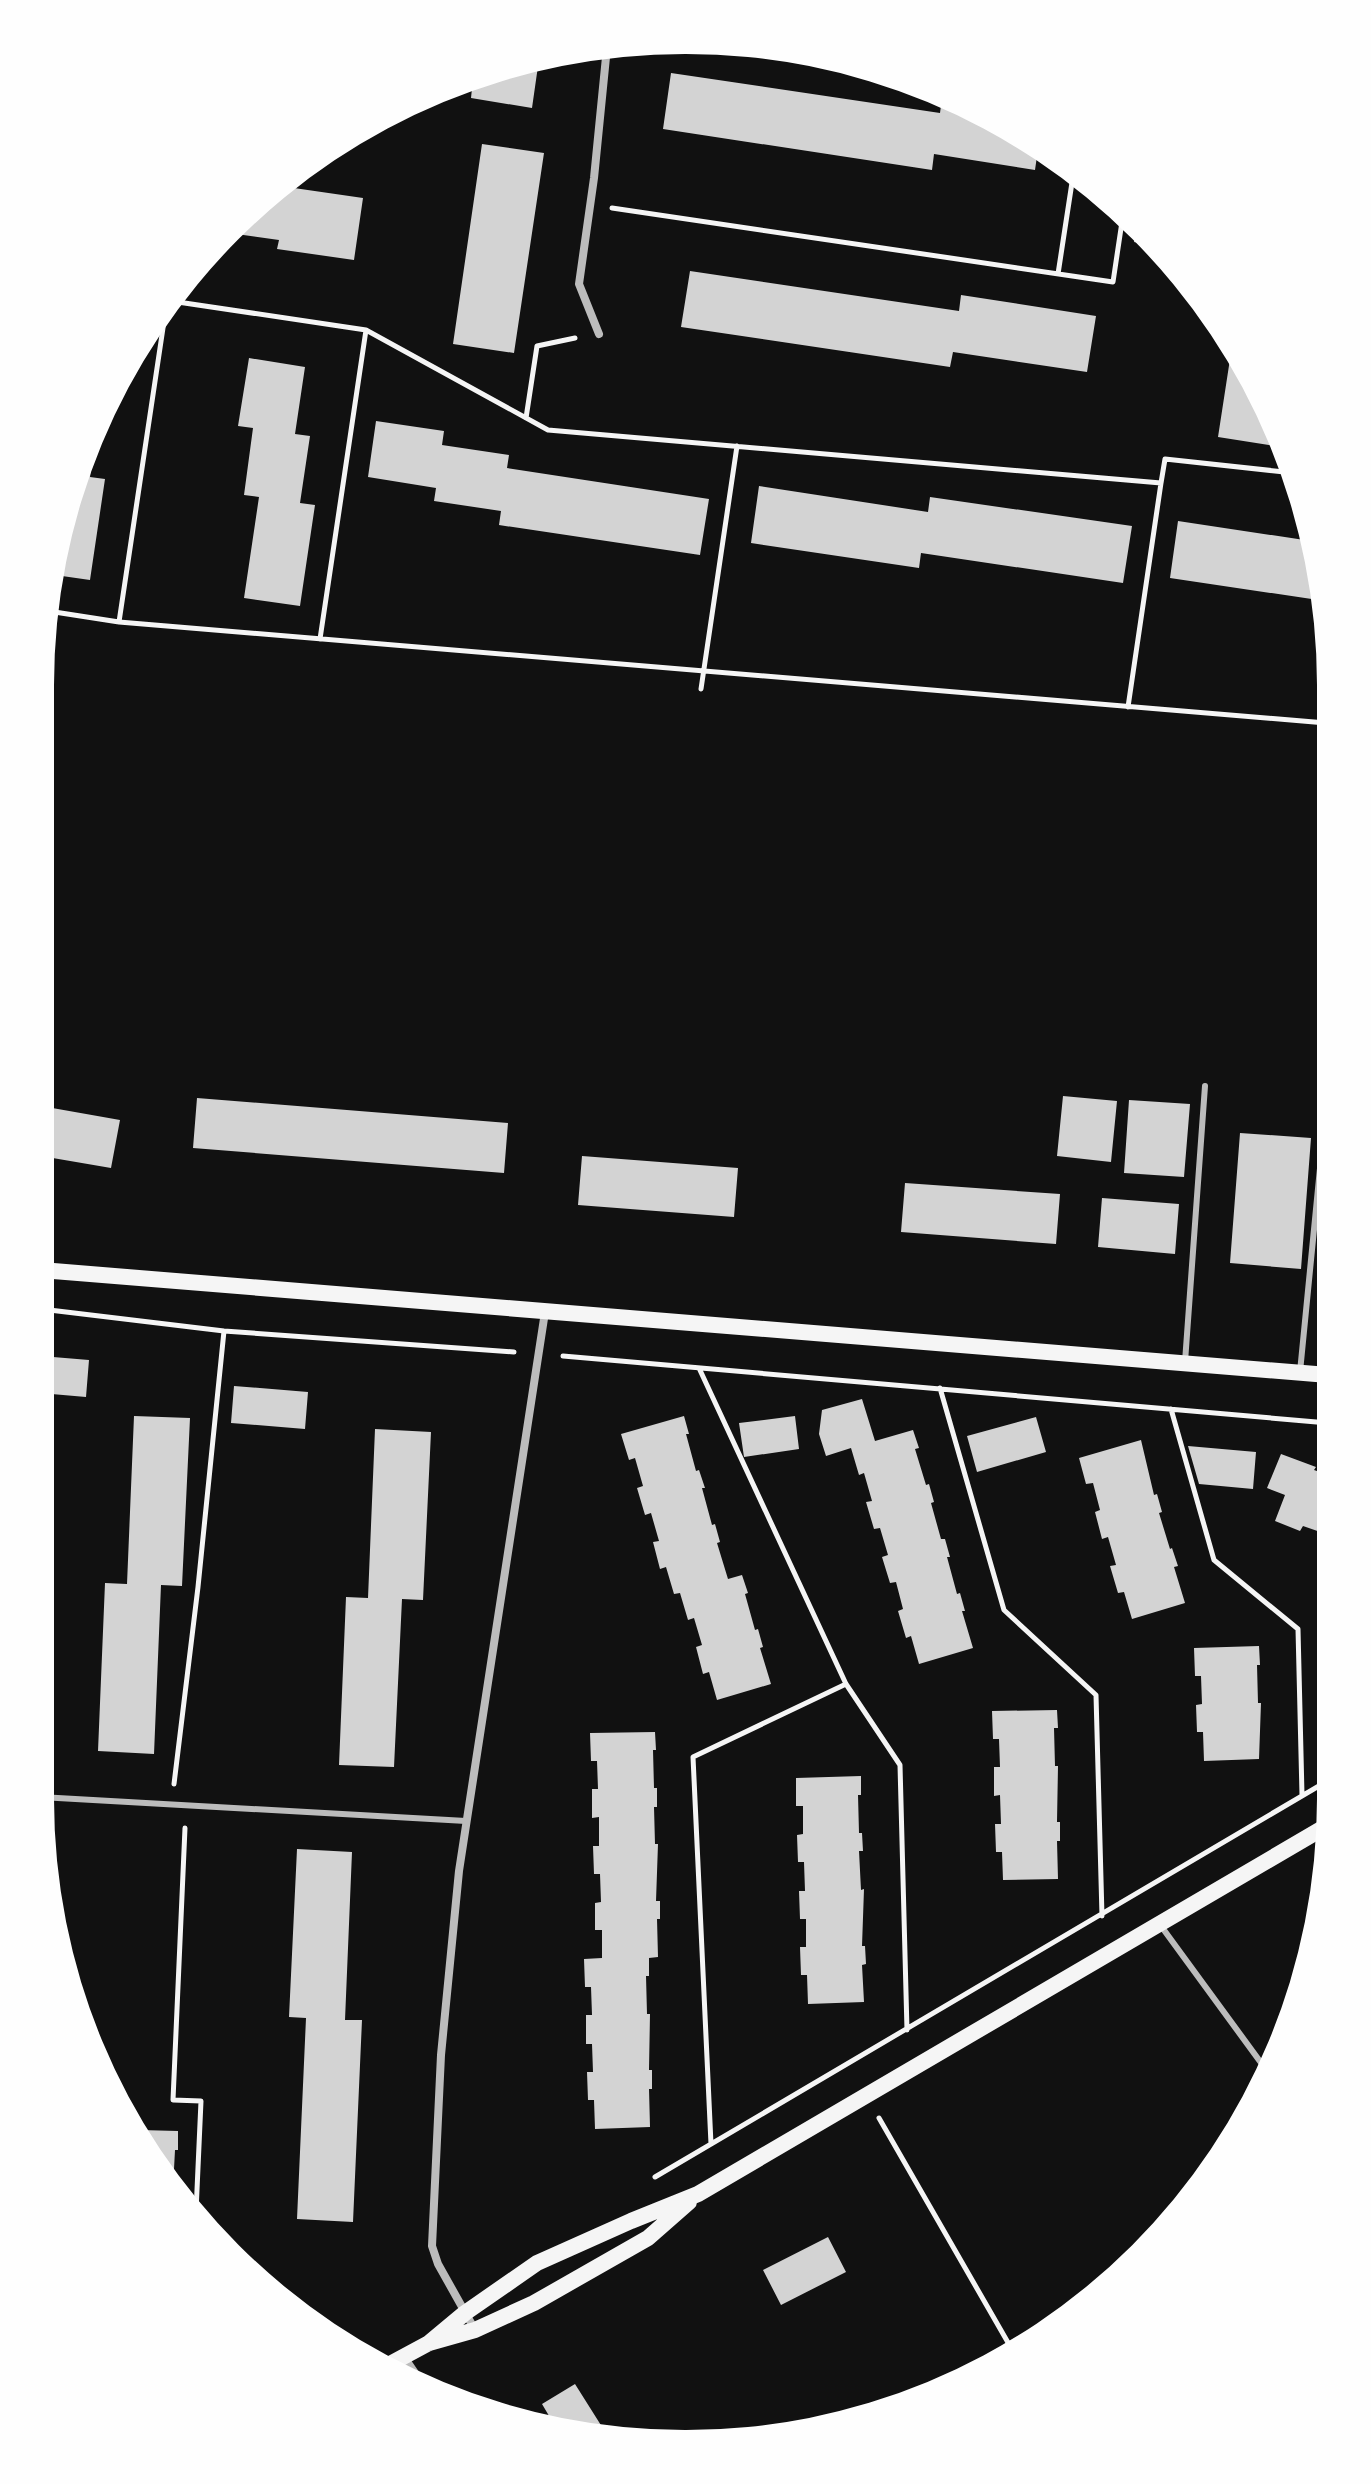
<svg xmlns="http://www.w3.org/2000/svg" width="1371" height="2484" font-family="Signika,sans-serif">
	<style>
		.building { fill: #d3d3d3 }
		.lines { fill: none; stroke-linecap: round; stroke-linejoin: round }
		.path { stroke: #f5f5f5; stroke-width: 5 }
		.service { stroke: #bcbcbc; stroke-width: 6 }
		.minor { stroke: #bcbcbc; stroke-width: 8 }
		.secondary { stroke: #f5f5f5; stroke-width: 16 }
	</style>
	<rect width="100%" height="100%" fill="#111"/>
	<path class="building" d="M539 59 532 108 471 98 473 79 519 62Z
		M671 73 940 113 942 98 947 99 1009 127 1038 149 1035 170 934 154 932 170 663 129Z
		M482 144 544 153 514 353 453 344Z
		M288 178 287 187 363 198 354 260 277 249 279 240 229 233Z
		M1137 225 1142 229 1155 246 1134 242Z
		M690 271 959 311 961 295 1096 316 1087 372 953 352 950 367 681 327Z
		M1232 346 1276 436 1275 446 1218 437Z
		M249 358 305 367 295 434 310 436 300 503 315 505 300 606 244 598 259 497 244 495 253 428 238 426Z
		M376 421 444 431 442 445 509 455 507 468 709 499 700 555 499 525 501 511 434 501 436 488 368 477Z
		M96 431 90 477 105 479 90 580 55 575 74 478Z
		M759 486 928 512 930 497 1132 526 1123 583 921 553 919 568 751 543Z
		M1178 521 1311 541 1325 601 1170 578Z
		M1063 1096 1117 1101 1111 1162 1057 1156Z
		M197 1098 508 1123 504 1173 193 1148Z
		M1129 1100 1190 1104 1184 1177 1124 1173Z
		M41 1106 120 1120 111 1168 41 1156Z
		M1240 1133 1311 1138 1301 1269 1230 1263Z
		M582 1156 738 1168 734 1217 578 1205Z
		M905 1183 1060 1194 1056 1244 901 1232Z
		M1102 1198 1179 1204 1175 1254 1098 1247Z
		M41 1356 89 1360 86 1397 40 1393Z
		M234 1386 308 1392 305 1429 231 1423Z
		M862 1399 875 1441 913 1430 919 1448 915 1449 926 1485 929 1484 934 1502 931 1503 941 1539H945L950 1557H947L957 1594 960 1593 965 1611H962L973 1648 919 1664 911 1636 906 1638 898 1611 903 1609 896 1582 890 1583 882 1557 888 1555 880 1528 874 1529 866 1502 872 1501 864 1473 859 1475 851 1448 826 1456 819 1434 822 1410Z
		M134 1416 190 1418 182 1586 161 1585 154 1754 98 1751 105 1583 127 1584Z
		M684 1416 689 1434H686L696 1471 699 1470 705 1488H702L712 1525 715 1524 720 1542 717 1543 728 1579 742 1575 748 1593 745 1594 755 1630 758 1629 763 1647 760 1648 771 1684 717 1700 709 1672 703 1674 696 1647 702 1645 694 1618 688 1620 680 1593 674 1594 666 1567 660 1569 653 1542 659 1541 651 1513 645 1515 637 1488 643 1486 635 1458 629 1460 621 1434Z
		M795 1416 799 1449 744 1457 739 1423Z
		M1036 1417 1046 1452 977 1472 967 1436Z
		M375 1429 431 1432 423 1600 402 1599 394 1767 339 1765 346 1597 368 1598Z
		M1141 1440 1154 1495 1157 1494 1162 1512 1159 1513 1170 1549 1172 1548 1178 1566 1174 1567 1185 1603 1132 1619 1124 1592 1118 1593 1110 1566 1116 1565 1108 1537 1102 1539 1095 1512 1100 1510 1093 1483 1086 1484 1079 1458Z
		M1188 1446 1256 1452 1253 1489 1199 1484Z
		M1281 1454 1316 1467 1314 1470 1328 1475 1329 1535 1303 1526 1300 1531 1275 1521 1285 1495 1267 1488Z
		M1259 1646 1260 1665H1257L1258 1703H1261L1259 1759 1204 1761 1203 1732H1197L1196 1705 1202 1704 1201 1676H1195L1194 1648Z
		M1057 1710 1058 1728H1054L1055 1766H1058L1057 1822H1060V1841H1057L1058 1879 1003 1880 1002 1852H996L995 1824H1001L1000 1795 994 1796V1767H1000L999 1739H993L992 1711Z
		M655 1732 656 1750H653L654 1788H657V1807H654L655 1844H658L656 1901H660V1919H657L658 1957 649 1958V1976H646L647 2014H650L649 2070H652V2089H649L650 2127 595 2129 594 2100H588L587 2072H593L592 2044H586V2015H592L591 1987H585L584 1959 602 1958V1930H595V1903L601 1902 600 1874H594L593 1846H599V1817L592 1818V1789H598L597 1761H591L590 1733Z
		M861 1776V1795H858L859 1833H862L863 1851H859L861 1890 864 1889 862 1946H865L866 1964 862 1965 864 2002 808 2004 807 1975H801L800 1947H806V1919H800L799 1891H805L804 1862H798L797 1835 803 1834V1806H796V1778Z
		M297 1849 352 1852 345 2020H362L353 2222 297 2219 306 2018 289 2017Z
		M140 2130 178 2131V2150H175L173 2188H176V2194Z
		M828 2237 846 2272 781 2305 763 2270Z
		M575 2384 604 2430 555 2426 542 2404Z"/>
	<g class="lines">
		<path class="path" d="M732 44 822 58
			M612 208 1113 282 1123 215
			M1058 274 1073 176
			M171 301 366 330 548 430 1161 483 1165 459 1294 473
			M526 418 537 346 575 338
			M48 611 119 622 1326 723
			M119 622 166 308
			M320 639 366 330
			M701 689 737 446
			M1128 707 1161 483
			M41 1309 224 1331 514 1352
			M563 1356 1328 1423
			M699 1368 846 1684 900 1765 907 2030
			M940 1388 1004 1610 1096 1695 1102 1916
			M1171 1409 1214 1560 1298 1629 1302 1795
			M174 1784 198 1587 224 1331
			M185 1828 173 2100 201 2101 196 2212
			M879 2118 1010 2346
			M711 2144 693 1757 846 1684
			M655 2177 1329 1780"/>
		<path class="service" d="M1185 1362 1205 1086
			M1300 1372 1327 1097
			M40 1797 466 1821
			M1161 1926 1267 2071"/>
		<path class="minor" d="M599 334 579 284 594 178 607 47
			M475 2330 438 2264 432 2246 441 2055 459 1871 545 1312
			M404 2357 417 2376"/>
		<path class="secondary" d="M41 1270 1328 1375
			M429 2343 465 2313 537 2263 631 2221 698 2194 1330 1824
			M390 2364 429 2343 475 2330 534 2303 648 2238 689 2202"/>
	</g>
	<path d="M0 0H1371V2484H0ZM685 54H686A631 631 0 0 1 1317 685V1799A631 631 0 0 1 686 2430H685A631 631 0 0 1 54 1799V685A631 631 0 0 1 685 54Z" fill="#fefefe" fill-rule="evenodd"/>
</svg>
